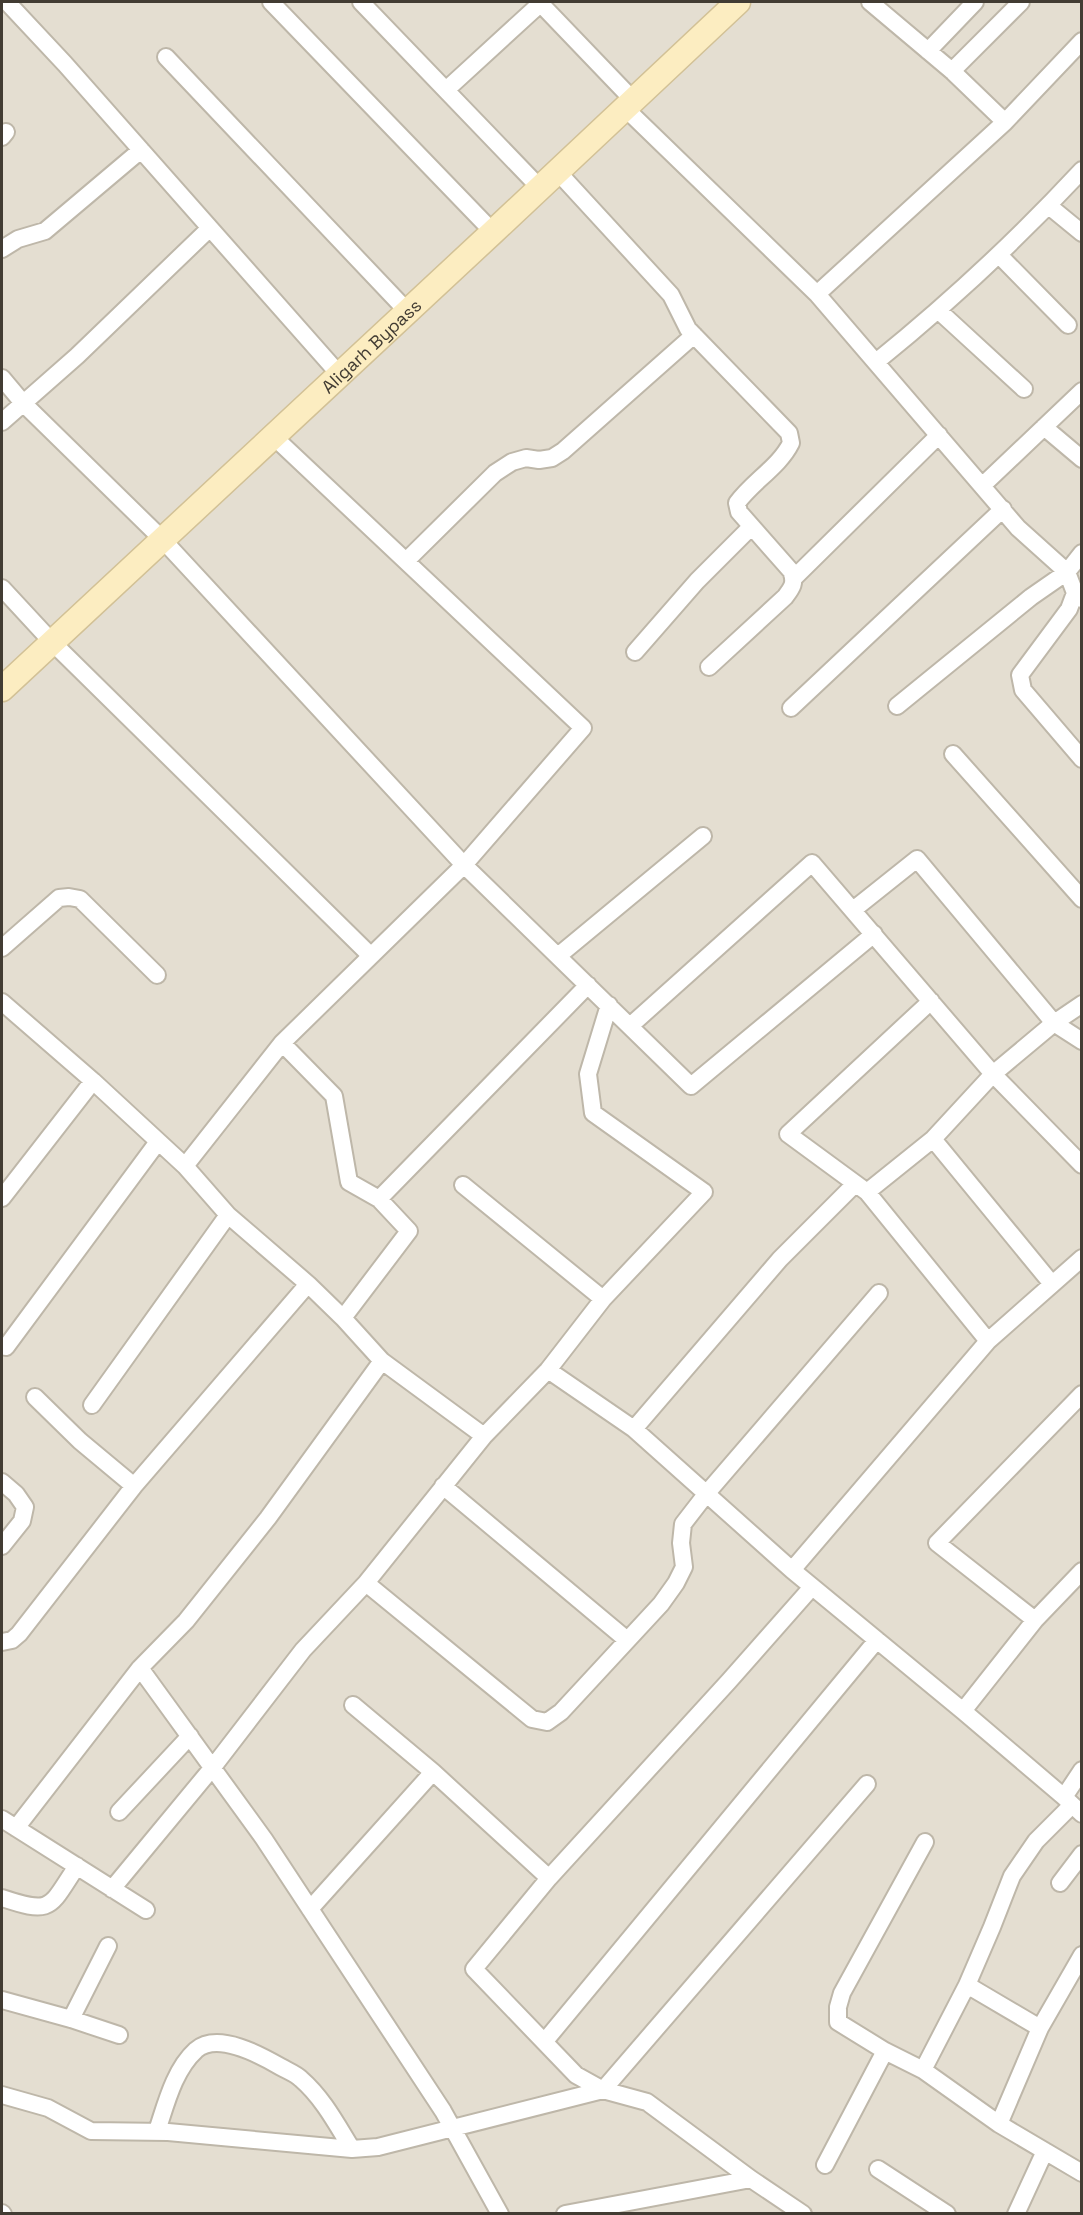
<svg xmlns="http://www.w3.org/2000/svg" width="1083" height="2215" font-family="'Space Grotesk',sans-serif">
	<style>
		.residential { fill: #e4ded1 }
		.lines { fill: none; stroke-linecap: round; stroke-linejoin: round }
		.minor-casing { stroke: #beb7a9; stroke-width: 20 }
		.secondary-casing { stroke: #d2c196; stroke-width: 27 }
		.minor { stroke: #fff; stroke-width: 16 }
		.secondary { stroke: #fcedc1; stroke-width: 24 }
		.labels { text-anchor: middle; dominant-baseline: central; stroke-width: 6; stroke-linejoin: round; paint-order: stroke }
		.street-label { font-size: 18px; fill: #423c33; stroke: #fff }
	</style>
	<rect width="100%" height="100%" fill="#f1ece3"/>
	<path class="residential" d="M2 2H1081V2213H2Z"/>
	<g class="lines">
		<g class="minor-casing">
			<path id="minor" d="M7 2 65 64 339 374
				M271 2 493 232
				M361 2 539 187
				M539 2 633 100
				M870 2 952 71 1005 122
				M928 51 975 2
				M166 57 407 311
				M952 71 1021 2
				M446 90 541 3
				M625 108 817 294 1018 528 1067 572 1075 593 1082 599
				M2 137 6 132
				M557 171 671 295 688 329 789 433 791 443C779 467 753 481 737 503L739 512 791 571C796 583 792 588 785 597L709 667
				M1049 206 1082 233
				M2 249 18 239 45 231 141 150
				M999 255 1068 325
				M817 294 1005 122 1082 41
				M939 311 1024 389
				M876 362C949 303 1017 240 1082 170
				M2 378 23 403 163 540 464 865 691 1086 874 934
				M2 422 77 356 210 228
				M1044 427 1082 459
				M983 485 1082 391
				M406 561 495 473 512 462 526 458 539 460 552 458 563 451 694 335
				M794 578 939 435
				M2 588 52 642 371 956
				M1075 593 1069 609 1020 675 1023 690 1082 759
				M635 652 697 581 751 527
				M897 706 1031 597 1067 572 1082 553
				M791 708 1003 509
				M953 754 1082 899
				M853 910 917 859 1054 1023 1082 1004
				M2 948 59 898 69 897 80 899 157 975
				M558 956 703 836
				M931 1001 788 1134 867 1192 988 1341
				M2 1002 93 1081 185 1166 228 1215 308 1284 343 1318 382 1361 484 1436 548 1370 603 1299 704 1192 593 1113 588 1074 609 1005
				M630 1026 812 863 993 1074 1082 1165
				M282 1043 334 1096 349 1182 379 1199 409 1231 343 1318
				M933 1139 1052 1284
				M185 1166 282 1043 464 865 583 728 273 436
				M463 1185 603 1299
				M867 1192 933 1139 993 1074 1054 1023 1082 1041
				M2 1198 93 1081
				M379 1199 588 985
				M6 1347 157 1143
				M548 1370 634 1429 792 1570 963 1711 1064 1797 1082 1814
				M35 1397 80 1441 134 1486
				M92 1405 228 1215
				M634 1429 780 1259 855 1184
				M2 1482 16 1494 25 1507 22 1521 2 1546
				M443 1486 627 1640
				M792 1570 988 1341 1082 1258
				M366 1583 532 1719 547 1722 561 1712 661 1604 676 1583 684 1567 681 1543 683 1524 707 1493 879 1293
				M1035 1620 937 1543 1082 1394
				M2 1642 12 1640 19 1634 134 1486 308 1284
				M140 1668 264 1839 443 2111 500 2214
				M353 1705 433 1772 549 1878
				M963 1711 1035 1620 1082 1571
				M1064 1797 1082 1770
				M119 1812 190 1736
				M2 1819 146 1910
				M16 1828 140 1668 186 1621 268 1518 382 1361
				M925 1842 842 1993 838 2007V2022L885 2051 923 2070 999 2124 1082 2173
				M1060 1883 1082 1854
				M112 1889 213 1767 303 1650 366 1583 484 1436
				M2 1898C53 1915 49 1908 77 1866
				M310 1909 433 1772
				M967 1985 1040 2028 999 2124
				M2 2000 71 2019 119 2035
				M71 2019 108 1946
				M1040 2028 1082 1955
				M545 2041 877 1640
				M923 2070 967 1985 992 1927 1012 1876 1036 1841 1072 1805
				M2 2095 48 2108 91 2131 168 2132 352 2149 378 2147 603 2090 867 1784
				M157 2131C166 2104 174 2070 196 2050 218 2031 262 2056 281 2067 288 2071 296 2074 301 2079 323 2098 337 2125 352 2149
				M825 2165 885 2051
				M878 2169 947 2214
				M2 2213 3 2214
				M565 2214 751 2179
				M803 2214 751 2179 647 2102 603 2090 576 2075 474 1969 549 1878 729 1681 812 1587
				M1016 2214 1045 2151"/>
		</g>
		<g class="secondary-casing">
			<g id="secondary">
				<path id="s1" d="M2 689 493 232 738 2"/>
			</g>
		</g>
		<use href="#minor" class="minor"/>
		<use href="#secondary" class="secondary"/>
	</g>
	<g class="labels">
		<g class="street-label">
			<text stroke="none"><textPath href="#s1" startOffset="504">Aligarh Bypass</textPath></text>
		</g>
	</g>
	<rect width="1083" height="2215" fill="none" stroke="#423c33" stroke-width="6"/>
</svg>
